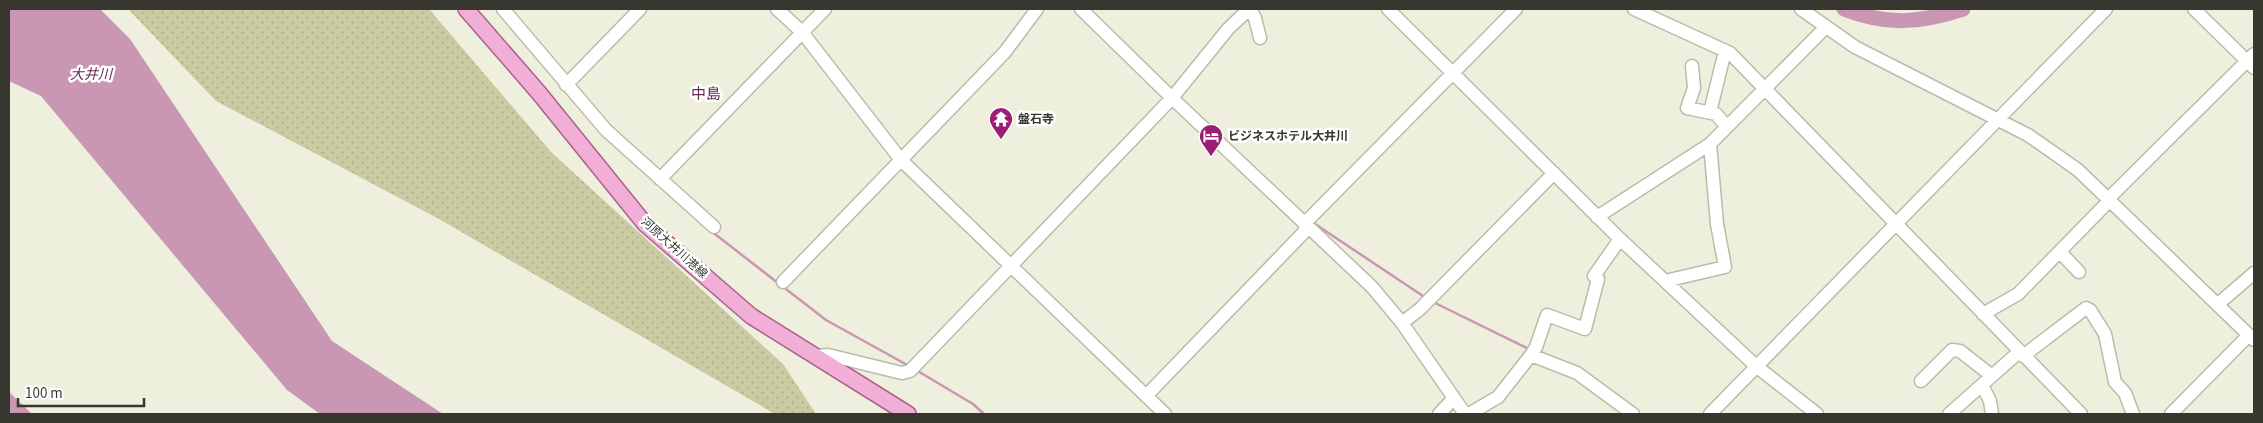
<svg xmlns="http://www.w3.org/2000/svg" width="2263" height="423" font-family="'Source Sans 3','Noto Sans JP',sans-serif">
	<style>
		.grass { fill: url(#grass-dots) }
		.water { fill: #c996b3 }
		.lines { fill: none; stroke-linecap: round; stroke-linejoin: round }
		.stream { stroke: #c996b3; stroke-width: 2.5 }
		.river { stroke: #c996b3; stroke-width: 15 }
		.minor-casing { stroke: #bbbbab; stroke-width: 15 }
		.major-casing { stroke: #aa628c; stroke-width: 18 }
		.minor { stroke: #fff; stroke-width: 12 }
		.major { stroke: #f1afd8; stroke-width: 15 }
		.labels { text-anchor: middle; dominant-baseline: central; stroke-width: 5; stroke-linejoin: round; paint-order: stroke }
		.poi-label { font-size: 12px; font-weight: bold; fill: #373730; stroke: #fff; text-anchor: start }
		.street-label { font-size: 12px; fill: #373730; stroke: #fff }
		.water-label { font-size: 14px; font-style: italic; fill: #672951; stroke: #fff }
		.quarter-label { font-size: 15px; fill: #682b52; stroke: #fff }
	</style>
	<defs>
		<pattern id="grass-dots" width="8" height="8" patternUnits="userSpaceOnUse" patternTransform="scale(1.25)"><rect width="8" height="8" fill="#cacaa3"/><path d="M2 2h.1M6 6h.1" fill="none" stroke="#aeae8d" stroke-width="1.8" stroke-linecap="round"/></pattern>
	</defs>
	<rect width="100%" height="100%" fill="#efefde"/>
	<path class="grass" d="M128 9H429L551 152 783 364 816 414H775L439 219 216 101Z"/>
	<path class="water" d="M9 9H100L130 39 332 341 443 414H320L287 390 41 96 9 81Z
		M9 392 32 414H9Z"/>
	<g class="lines">
		<path class="stream" d="M1312 222 1426 298
			M711 231 778 283
			M782 286 826 320 909 366
			M1433 302 1529 349
			M916 370 973 404 984 414"/>
		<path class="river" d="M1844 9C1887 26 1920 23 1963 9"/>
		<g class="minor-casing">
			<path id="minor" d="M503 9 606 130 714 227
				M777 9 802 32 901 160 1165 414
				M1081 9 1172 98 1372 287 1402 323 1465 414
				M1250 9 1255 18 1260 38
				M1388 9 1620 239 1756 366 1817 414
				M1634 9 1730 53 2081 414
				M1801 9 1855 47 2028 135 2078 170 2254 340
				M2194 9 2254 68
				M1692 66 1694 88 1687 108 1716 114 1727 127
				M566 85 640 9
				M1710 112 1725 51
				M660 179 825 9
				M2108 199 2254 54
				M1597 217 1710 144 1826 27
				M1304 224 1516 9
				M2060 252 2079 272
				M1665 281 1725 267 1717 224 1710 144
				M783 282 1005 52 1037 9
				M2218 304 2254 273
				M1983 314 2018 294 2110 200
				M1402 323 1420 309 1554 173
				M1531 355 1536 347 1547 315 1585 329 1598 279 1594 276 1620 239
				M815 356 828 355 902 373 910 371 1172 98 1228 29 1249 9
				M2023 356 2086 308 2090 310 2105 334 2115 382 2125 393 2133 414
				M1921 381 1952 350 1960 351 1992 376
				M1982 385 1990 401 1992 414
				M1146 396 1309 227
				M1439 414 1454 398
				M1469 414 1498 397 1531 355 1577 373 1633 414
				M1710 414 2106 9
				M1949 414 2019 352
				M2171 414 2249 335"/>
		</g>
		<g class="major-casing">
			<path id="major" d="M466 9 539 93 645 224 751 316 908 414"/>
		</g>
		<use href="#minor" class="minor"/>
		<use href="#major" class="major"/>
	</g>
	<defs>
		<g id="temple-pin" transform="scale(1.25)"><path d="M0 17L-7.5 6A9.5 9.5 0 1 1 7.5 6Z" fill="#9b1e75" stroke="#fff"/><path d="M0-6L5-2H3V0L6.5 2.5H4V6H1.5V3h-3V6H-4V2.5H-6.5L-3 0V-2H-5Z" fill="#fff"/></g>
		<g id="hotel-pin" transform="scale(1.25)"><path d="M0 17L-7.5 6A9.5 9.5 0 1 1 7.5 6Z" fill="#9b1e75" stroke="#fff"/><path d="M-6-4.5h1.5V1H6V5H4.5V3h-9V5H-6ZM-4 0a1.8 1.8 0 1 1 3.6 0ZM.5 0V-2.5h3Q6-2.5 6 0Z" fill="#fff"/></g>
	</defs>
	<g fill-rule="evenodd">
		<use href="#temple-pin" x="1001" y="119"/>
		<use href="#hotel-pin" x="1211" y="136"/>
	</g>
	<g class="labels">
		<g class="poi-label">
			<text x="1018" y="119">盤石寺</text>
			<text x="1228" y="136">ビジネスホテル大井川</text>
		</g>
		<g class="street-label">
			<text transform="translate(674 248) rotate(42)">河原大井川港線</text>
		</g>
		<g class="water-label">
			<text x="91" y="75">大井川</text>
		</g>
		<g class="quarter-label">
			<text x="706" y="94">中島</text>
		</g>
	</g>
	<rect width="2263" height="423" fill="none" stroke="#373730" stroke-width="20"/>
	<path d="M18 398v8h126v-8" fill="none" stroke="#373730" stroke-width="2.5"/>
	<text x="25" y="398" font-size="15" fill="#373730" stroke="#ffffff" stroke-width="4" paint-order="stroke">100 m</text>
</svg>
